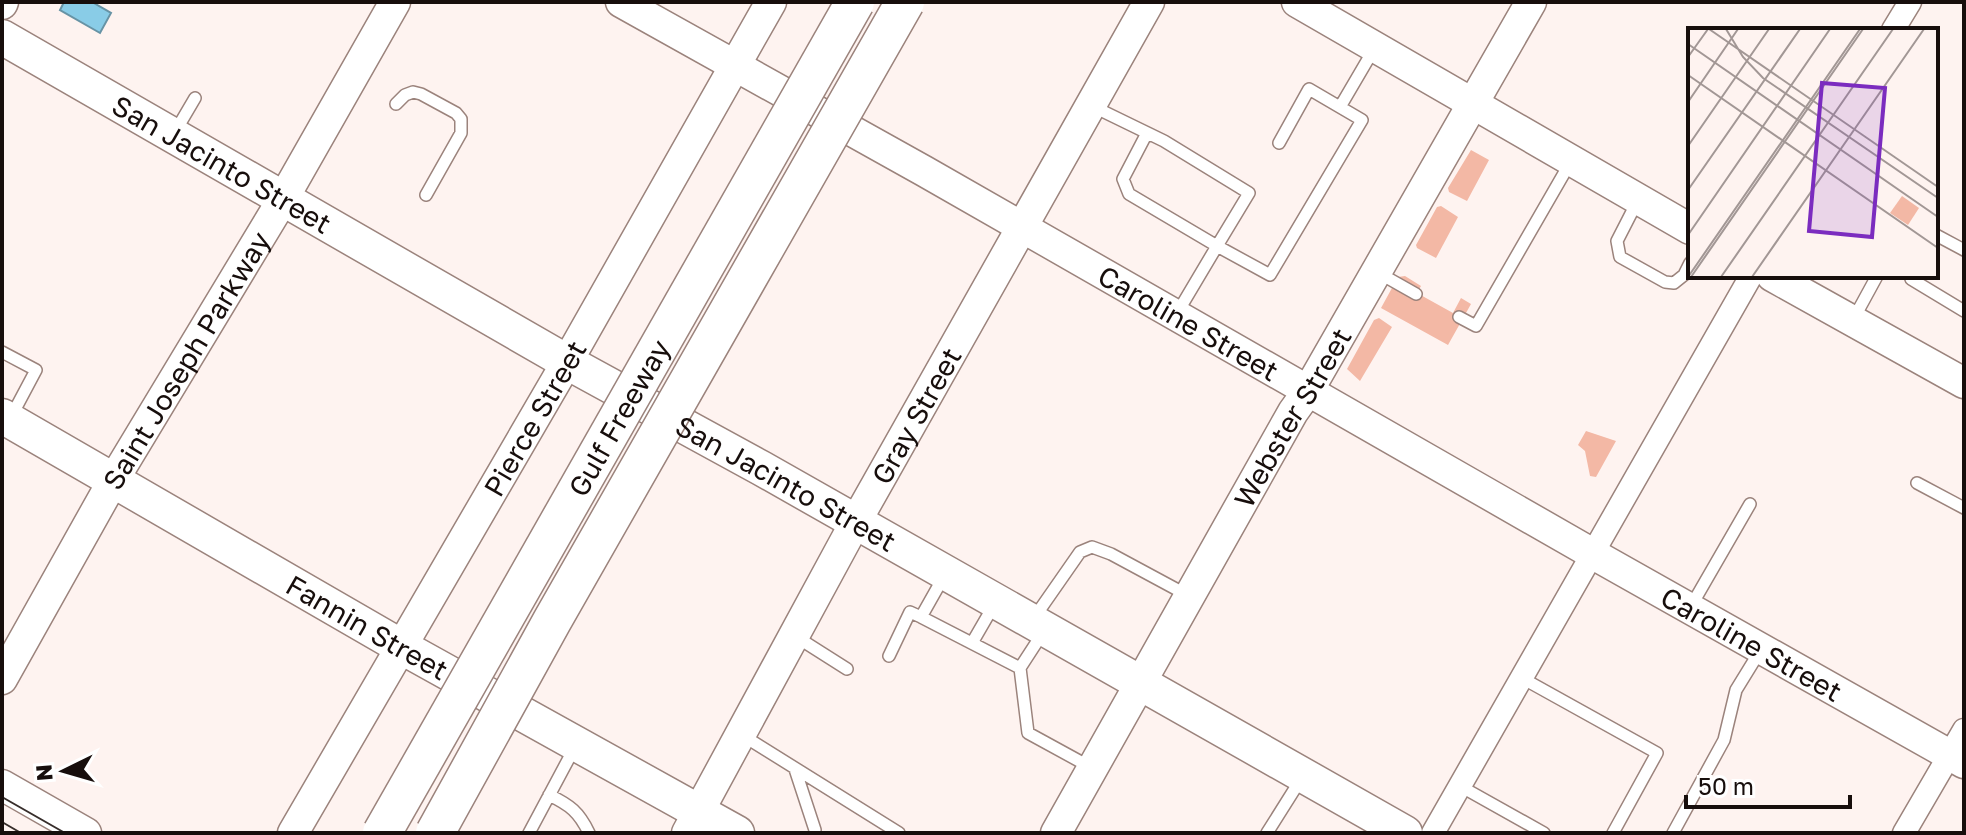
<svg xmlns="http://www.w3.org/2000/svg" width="1966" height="835" font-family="'Golos Text',sans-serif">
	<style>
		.green { fill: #f3b8a5 }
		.water { fill: #89cce7; stroke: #6793a5; stroke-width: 2 }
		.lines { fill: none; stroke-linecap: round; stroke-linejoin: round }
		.lane-casing { stroke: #9b837c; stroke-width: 14 }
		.street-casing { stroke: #9b837c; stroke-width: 25 }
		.secondary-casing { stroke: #9b837c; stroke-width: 33 }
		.primary-casing { stroke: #9b837c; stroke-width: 37 }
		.lane { stroke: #fff; stroke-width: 11 }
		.street { stroke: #fff; stroke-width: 22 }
		.secondary { stroke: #fff; stroke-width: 30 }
		.primary { stroke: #fff; stroke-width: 34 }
		.tram { stroke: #372e2b; stroke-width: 2 }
		.highway-bridge-casing { stroke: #9b837c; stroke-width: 41; stroke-linecap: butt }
		.highway-bridge { stroke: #fff; stroke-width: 38 }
		.labels { text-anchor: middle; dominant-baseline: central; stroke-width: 6; stroke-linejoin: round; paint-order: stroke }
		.street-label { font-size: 28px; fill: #170e0c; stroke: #fff }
		.inset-road { fill: none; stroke: #a29795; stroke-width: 2 }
		.view { fill: #7b2cbf; fill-opacity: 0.15; stroke: #7b2cbf; stroke-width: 4 }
		.inset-edge { fill: none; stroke: #170e0c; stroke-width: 4 }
	</style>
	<rect width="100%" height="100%" fill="#fef3f0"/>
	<path class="green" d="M1471 150 1489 160 1467 201 1449 192 1448 188Z
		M1441 206 1458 217 1436 258 1417 248 1416 245 1437 207Z
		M1405 276 1421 286 1417 293 1453 313 1461 298 1471 304 1448 345 1381 308 1398 277Z
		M1379 318 1392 327 1360 381 1347 369 1374 320Z
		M1586 431 1616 441 1596 477 1590 476 1585 451 1578 445Z"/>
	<path class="water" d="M64 2H92L111 13 100 33 60 10Z"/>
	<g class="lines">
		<g class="lane-casing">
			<path id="lane" d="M396 104 405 95 413 92 421 94 456 113 461 119V133L426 195
				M1092 106 1164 141 1249 193 1217 246 1129 194 1123 179 1147 133
				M1340 107 1374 49
				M175 132 195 98
				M1637 202 1617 241 1620 257 1665 282 1674 283 1684 275 1690 263
				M1936 235 1964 250
				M1377 272 1416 294
				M1913 276 1911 279 1964 311
				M1176 315 1217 246 1270 275 1362 120 1309 89 1279 143
				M1459 317 1476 326 1570 163
				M1853 320 1877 276
				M2 352 36 370 11 417
				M1917 483 1964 508
				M943 578 921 617 1020 668 1028 733 1092 768
				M1690 608 1750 504
				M1034 618 1080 552 1092 547 1111 554 1189 596
				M795 636 847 669
				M972 643 994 605
				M889 656 910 612 921 617
				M1020 668 1044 631
				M1522 678 1657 753 1613 833
				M742 735 899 833
				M795 769 815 830
				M1460 786 1544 833
				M549 795C570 805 579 812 589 833
				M529 833 576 745
				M1267 833 1301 779
				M1673 833 1724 740 1736 690 1760 651"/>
		</g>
		<g class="street-casing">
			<path id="street" d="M1893 30 1910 2
				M1433 833 1751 276
				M1904 833 1964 730"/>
		</g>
		<g class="secondary-casing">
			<g id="secondary">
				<path id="s1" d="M621 2 924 171 1593 554 1964 763"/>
				<path d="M1297 2 1690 229"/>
				<path d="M2 4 3 2"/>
				<path d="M1772 276 1964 383"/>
				<path id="s2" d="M2 679 114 479 283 199 395 2"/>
				<path d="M2 785 86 833"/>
				<path id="s3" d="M293 833 567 362 771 2"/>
				<path id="s4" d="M687 833 855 523 1149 2"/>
				<path id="s5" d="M1056 833 1293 412 1308 391 1531 2"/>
			</g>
		</g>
		<g class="primary-casing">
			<g id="primary">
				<path id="s6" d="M2 37 567 362 761 468 1405 833"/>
				<path id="s7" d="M2 416 400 646 737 833"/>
			</g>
		</g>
		<use href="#lane" class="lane"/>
		<use href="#street" class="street"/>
		<use href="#secondary" class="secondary"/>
		<use href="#primary" class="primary"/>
		<path class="tram" d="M2 797 65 833
			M2 822 21 833"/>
		<g class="highway-bridge-casing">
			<g id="highway-bridge">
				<path id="s8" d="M382 833 855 2"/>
				<path d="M435 833 552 621 905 2"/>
			</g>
		</g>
		<use href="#highway-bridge" class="highway-bridge"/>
	</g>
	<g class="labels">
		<g class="street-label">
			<text stroke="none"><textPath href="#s6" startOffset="254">San Jacinto Street</textPath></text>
			<text stroke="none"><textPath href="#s1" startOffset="652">Caroline Street</textPath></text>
			<text stroke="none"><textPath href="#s2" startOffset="368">Saint Joseph Parkway</textPath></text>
			<text stroke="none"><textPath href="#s4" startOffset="476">Gray Street</textPath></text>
			<text stroke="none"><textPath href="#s8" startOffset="478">Gulf Freeway</textPath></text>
			<text stroke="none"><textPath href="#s5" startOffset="478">Webster Street</textPath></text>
			<text stroke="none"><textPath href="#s3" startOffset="480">Pierce Street</textPath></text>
			<text stroke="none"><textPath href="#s6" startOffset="902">San Jacinto Street</textPath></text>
			<text stroke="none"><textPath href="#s7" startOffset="422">Fannin Street</textPath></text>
			<text stroke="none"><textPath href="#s1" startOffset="1300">Caroline Street</textPath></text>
		</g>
	</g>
	<g transform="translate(1688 28)">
		<rect width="250" height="250" fill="#fef3f0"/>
		<path d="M214 168 231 180 220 197 202 185Z" fill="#f3b8a5"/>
		<path class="inset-road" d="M21 1 250 159M38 1 55 29 75 50 250 170M0 16 250 189M0 29 20 1M0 47 250 220M0 74 50 1M0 118 81 1M0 162 112 1M0 207 142 1M0 249 172 1M3 249 175 1M33 249 205 1M64 249 236 1"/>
		<path class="view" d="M134 55 197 60 184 209 121 203Z"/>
		<rect width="250" height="250" class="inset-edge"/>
	</g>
	<rect width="1966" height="835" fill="none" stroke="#170e0c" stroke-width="8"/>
	<g transform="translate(64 771) rotate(265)" stroke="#ffffff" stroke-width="6" paint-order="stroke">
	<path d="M0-6L14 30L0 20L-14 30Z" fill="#170e0c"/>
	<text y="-12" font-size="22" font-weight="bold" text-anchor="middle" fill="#170e0c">N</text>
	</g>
	<path d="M1686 795v12h164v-12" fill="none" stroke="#170e0c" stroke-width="4"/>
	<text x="1698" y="795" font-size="24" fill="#170e0c" stroke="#ffffff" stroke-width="6" paint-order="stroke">50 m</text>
</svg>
